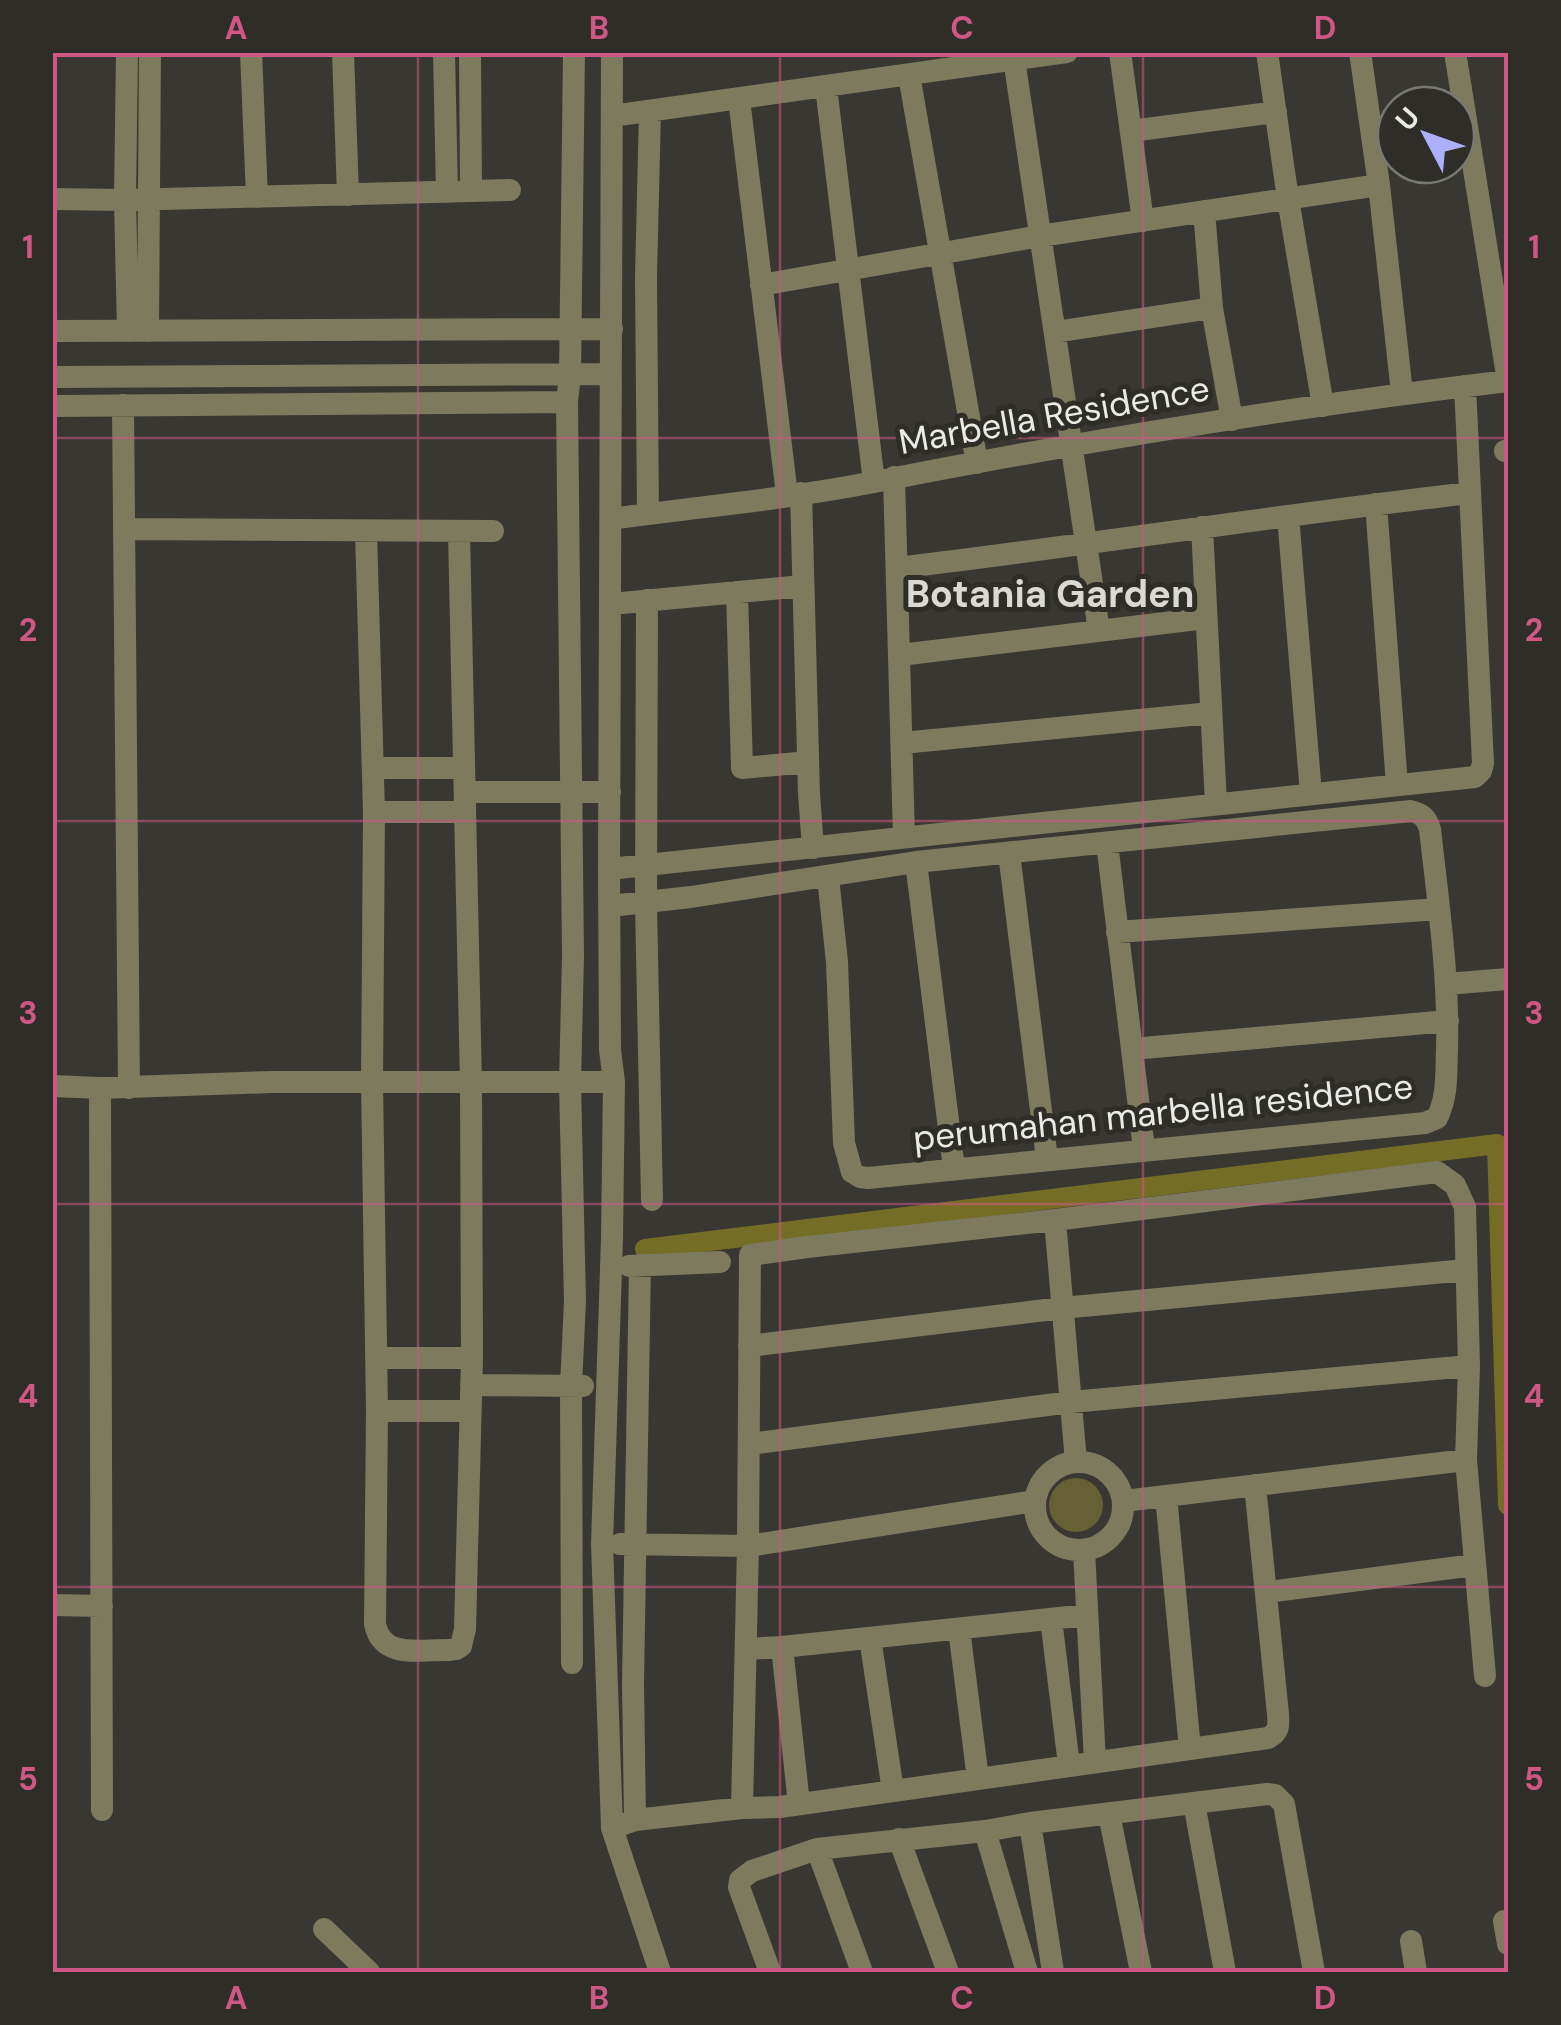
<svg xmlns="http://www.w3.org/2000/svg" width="1561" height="2025" font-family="'DM Sans',sans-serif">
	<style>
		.green { fill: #666134 }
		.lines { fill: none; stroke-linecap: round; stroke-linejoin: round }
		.canal { stroke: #756d26; stroke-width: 20 }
		.minor { stroke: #7d7a5e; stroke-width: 22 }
		.grid { fill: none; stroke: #ce5785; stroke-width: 2.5; stroke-opacity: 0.55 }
		.labels { text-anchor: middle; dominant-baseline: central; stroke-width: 10; stroke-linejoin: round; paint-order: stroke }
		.street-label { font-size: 35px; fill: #eaeae7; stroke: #2e2d28 }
		.neighbourhood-label { font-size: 38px; font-weight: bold; fill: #dad9d3; stroke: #2e2d28 }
		.neatline { fill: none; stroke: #ce5785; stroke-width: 4 }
		.grid-label { font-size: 32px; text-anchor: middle; font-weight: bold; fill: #ce5785 }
	</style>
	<rect width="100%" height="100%" fill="#383732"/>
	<path class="green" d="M1049 1505a27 27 0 1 1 54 0a27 27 0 1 1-54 0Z"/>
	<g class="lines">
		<path class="canal" d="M645 1249 1497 1144 1508 1505"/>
		<path class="minor" d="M127 52 125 200 128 331
			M251 52 257 197
			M343 52 348 195
			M444 52 447 192
			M470 52 471 191
			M612 52 609 869 610 1050 614 1082 612 1238 602 1544 612 1828 660 1972
			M1013 52 1099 631
			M1120 52 1143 221
			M1267 52 1288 199 1323 406
			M1360 52 1379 185 1402 393
			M909 75 977 463
			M826 87 874 482
			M739 99 787 495
			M612 116 1067 52
			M1131 131 1276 112
			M52 199 125 200 510 190
			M1204 211 1212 308 1232 420
			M761 285 1040 236 1379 185
			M52 331 612 329
			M148 331 150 52
			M1055 332 1212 308
			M52 377 611 374
			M123 405 129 1088
			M52 406 567 402
			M1505 451 1508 450
			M894 477 904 837
			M801 493 809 794 813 848
			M1376 504 1397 785
			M648 514 646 277 650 111
			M1288 516 1311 794
			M611 519C698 507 787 499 874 482 1084 441 1296 406 1508 381L1455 52
			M1202 527 1216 804
			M124 529 493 531
			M366 532 374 812 372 1082 377 1411 375 1624C382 1660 421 1649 450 1650L456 1649 461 1646 465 1629 472 1358 471 1084 459 532
			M898 568C1089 545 1279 515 1470 493
			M737 592 742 768 808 762
			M647 600 646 904 652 1200
			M611 604 803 586
			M900 655 1206 618
			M902 743 1211 713
			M373 768H464
			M465 792H610
			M374 812H465
			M1107 843 1144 1149
			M1009 853 1047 1159
			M916 862 954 1169
			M609 869 1475 777 1481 771 1483 763 1465 386
			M610 906 691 897 916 862 1411 811C1422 814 1426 817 1430 829 1438 902 1449 975 1447 1049 1446 1073 1448 1096 1437 1118L1425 1123 868 1178 860 1177 852 1172 844 1143 837 962 828 877
			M1117 932 1439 909
			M1446 984 1508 979
			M1132 1049 1448 1021
			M52 1086 100 1088 272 1082H614
			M100 1088 102 1810
			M1055 1220 1076 1462
			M629 1266 720 1262
			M749 1346 1062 1308 1466 1270
			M377 1358H472
			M471 1385 583 1386
			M377 1411H470
			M749 1444 1071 1402 1469 1366
			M1035 1506a44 44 0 1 1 88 0a44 44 0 1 1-88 0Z
			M1166 1496 1190 1749
			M1124 1501 1466 1460
			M620 1544 748 1546 1035 1501
			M1084 1550 1095 1762
			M1268 1592 1474 1565
			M52 1605 102 1606
			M1051 1619 1069 1765
			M959 1629 978 1779
			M870 1638 893 1791
			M782 1647 799 1804
			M746 1649 782 1647 1087 1615
			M572 1663 571 1386 575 1301 570 1083 573 956 567 402 570 375 574 52
			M1194 1803 1225 1972
			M742 1808 748 1546 750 1255 807 1247 1055 1220 1437 1172 1455 1185 1465 1207 1469 1366 1466 1460 1485 1676
			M1109 1814 1141 1972
			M635 1820 633 1684 640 1265
			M1030 1823 1053 1972
			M612 1828 635 1820 742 1808 780 1807 1268 1738C1279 1732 1279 1726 1278 1714L1255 1485
			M985 1831 1027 1972
			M899 1839 948 1972
			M817 1849 862 1972
			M1504 1921 1508 1944
			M324 1929 369 1972
			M1411 1941 1416 1972
			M770 1972 739 1887 740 1880 752 1871 817 1849 985 1831 1030 1823 1267 1794 1275 1795 1284 1804 1314 1972"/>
	</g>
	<path class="grid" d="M418 52V1972M780 52V1972M1143 52V1972M52 438H1508M52 821H1508M52 1204H1508M52 1587H1508"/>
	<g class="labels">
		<g class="street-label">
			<text transform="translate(1054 415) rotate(-10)">Marbella Residence</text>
			<text transform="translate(1163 1112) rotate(-6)">perumahan marbella residence</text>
		</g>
		<g class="neighbourhood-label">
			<text x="1050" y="594">Botania Garden</text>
		</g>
	</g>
	<rect width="1561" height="2025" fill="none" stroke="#2e2d28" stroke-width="110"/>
	<g transform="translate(1426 135) rotate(311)"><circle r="48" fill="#2e2d28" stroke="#797974" stroke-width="2.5"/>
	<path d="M0-8L18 38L0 25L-18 38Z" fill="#adaffb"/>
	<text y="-15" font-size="28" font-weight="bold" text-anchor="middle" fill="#eaeae7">U</text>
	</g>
	<rect x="55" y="55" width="1451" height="1915" class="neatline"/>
	<g class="grid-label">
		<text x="236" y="39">A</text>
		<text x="599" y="39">B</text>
		<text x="962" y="39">C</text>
		<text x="1325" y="39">D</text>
		<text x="28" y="258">1</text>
		<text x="1534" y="258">1</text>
		<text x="28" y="641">2</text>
		<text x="1534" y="641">2</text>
		<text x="28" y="1024">3</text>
		<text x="1534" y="1024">3</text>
		<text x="28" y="1407">4</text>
		<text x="1534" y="1407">4</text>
		<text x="28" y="1790">5</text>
		<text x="1534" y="1790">5</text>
		<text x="236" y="2009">A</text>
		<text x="599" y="2009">B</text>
		<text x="962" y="2009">C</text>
		<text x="1325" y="2009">D</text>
	</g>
</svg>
